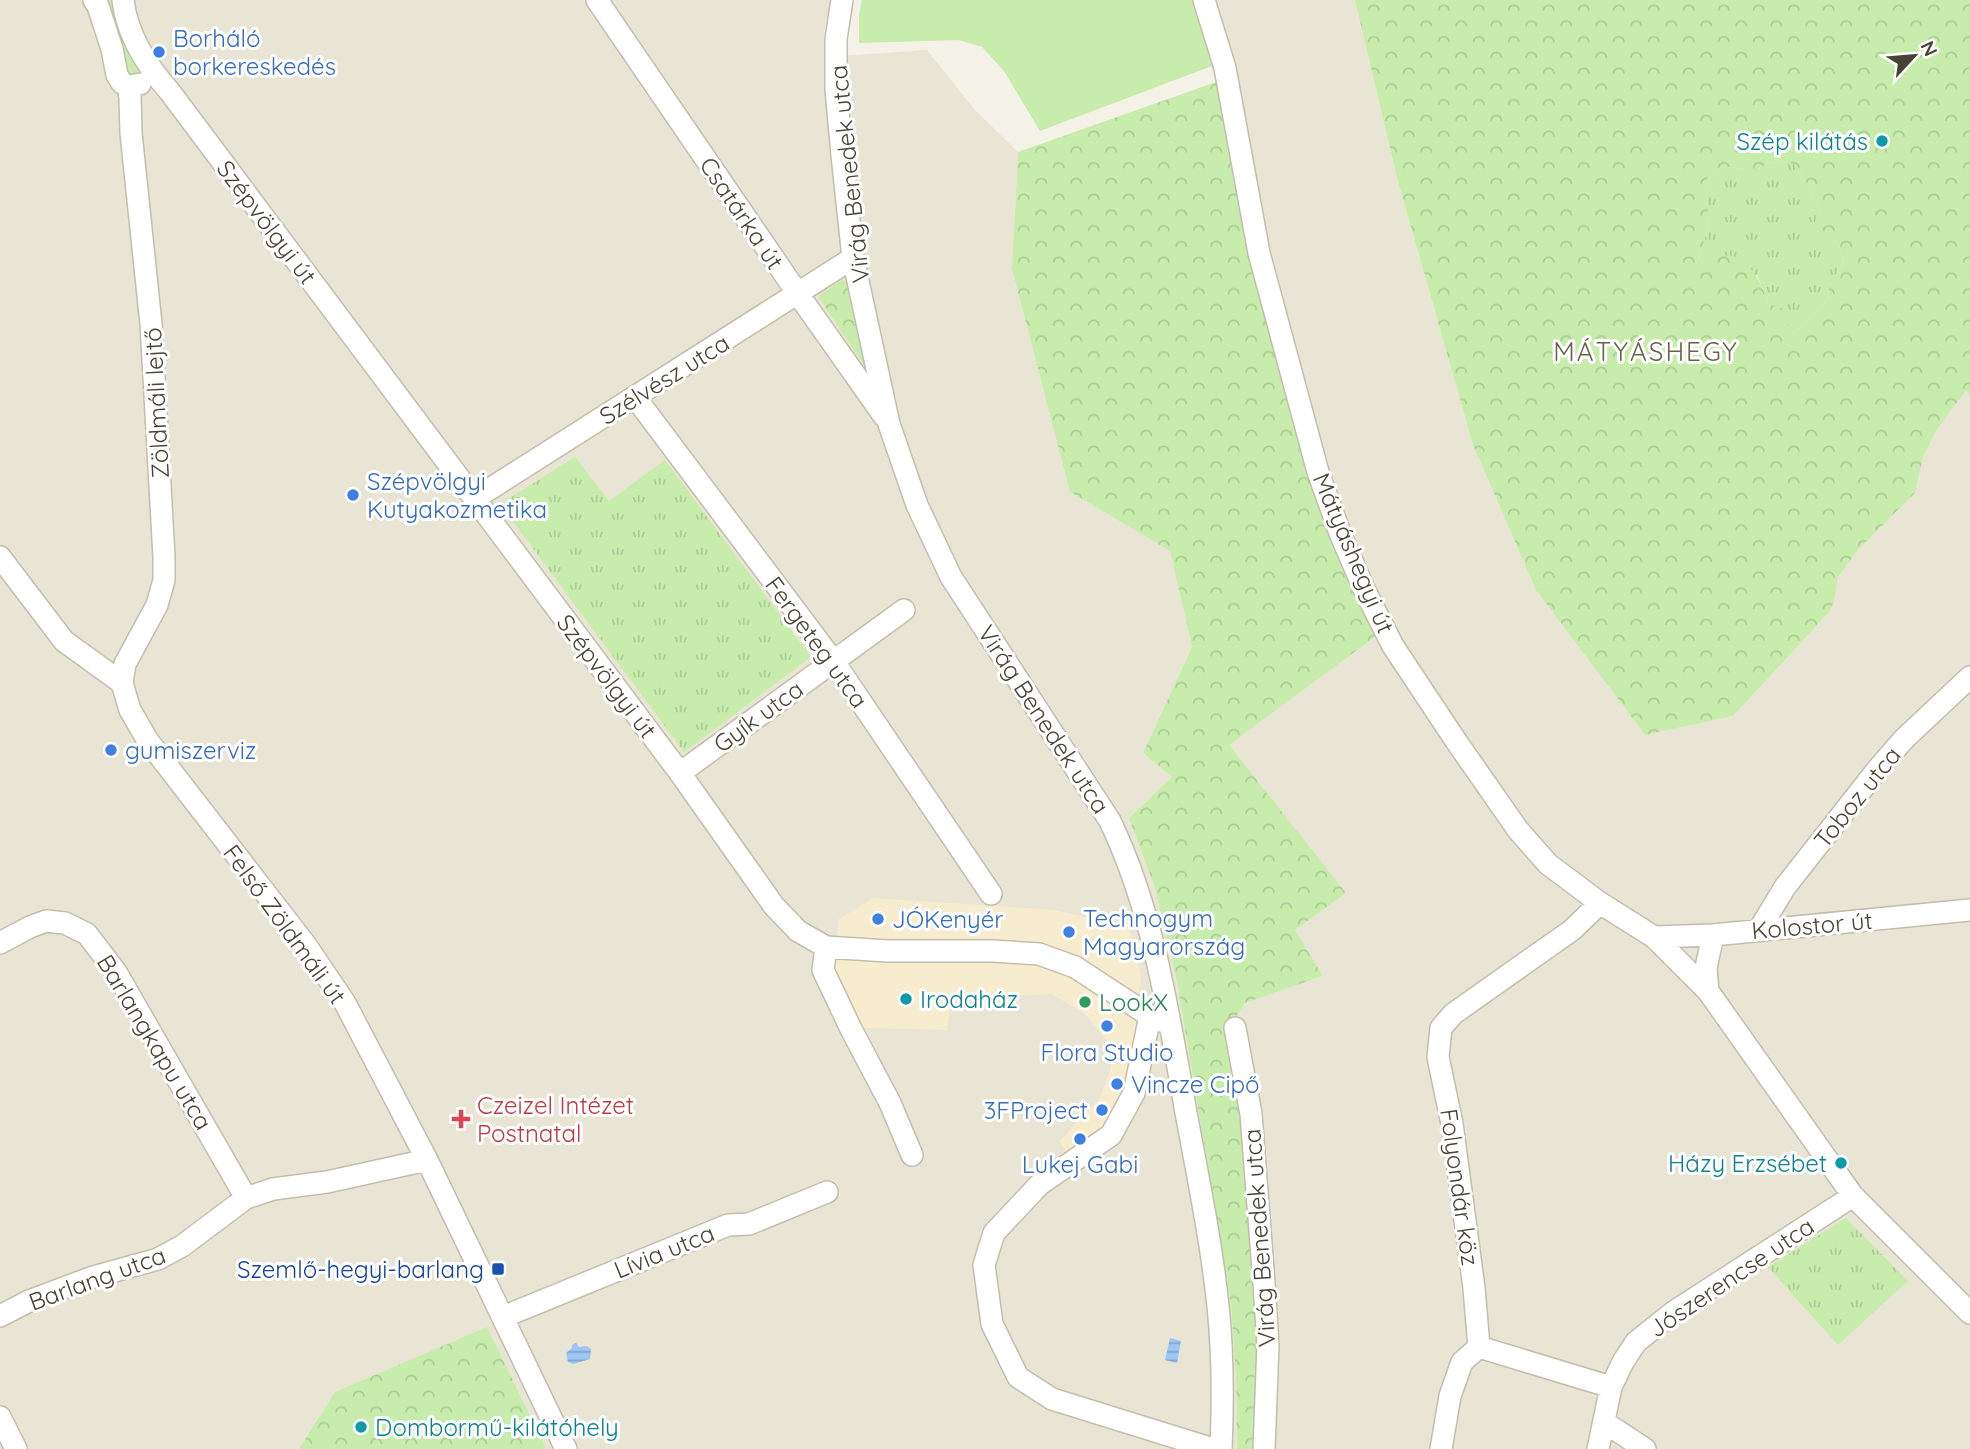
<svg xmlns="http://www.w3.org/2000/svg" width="1970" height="1449" font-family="Quicksand,sans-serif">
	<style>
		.residential { fill: #e9e5d4 }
		.commercial { fill: #f8eccf }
		.grass { fill: url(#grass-tufts) }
		.forest { fill: url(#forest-crowns); fill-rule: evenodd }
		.pitch { fill: #c7ecac }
		.water { fill: url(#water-rules) }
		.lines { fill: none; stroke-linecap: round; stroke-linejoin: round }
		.minor-casing { stroke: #c3beab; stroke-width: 24 }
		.minor { stroke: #fff; stroke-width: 21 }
		.shop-dot { fill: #3f7fe0; stroke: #fff; stroke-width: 2.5 }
		.culture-dot { fill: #0f9aa8; stroke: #fff; stroke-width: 2.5 }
		.leisure-dot { fill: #2e9e5b; stroke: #fff; stroke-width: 2.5 }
		.health-dot { fill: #e0444e; stroke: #fff; stroke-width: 2.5 }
		.transit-dot { fill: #1a4fb4; stroke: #fff; stroke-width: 2.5 }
		.labels { text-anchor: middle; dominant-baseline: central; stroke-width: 6; stroke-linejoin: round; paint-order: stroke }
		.shop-label { font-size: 24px; fill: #366cbe; stroke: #fff; text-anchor: start }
		.culture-label { font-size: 24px; fill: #0d838f; stroke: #fff; text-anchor: end }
		.street-label { font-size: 24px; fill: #484335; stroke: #fff }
		.leisure-label { font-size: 24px; fill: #27864d; stroke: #fff; text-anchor: start }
		.health-label { font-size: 24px; fill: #be3a42; stroke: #fff; text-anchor: start }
		.transit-label { font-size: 24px; fill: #164399; stroke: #fff; text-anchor: end }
		.neighbourhood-label { font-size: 26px; letter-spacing: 2px; fill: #6b624b; stroke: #fff }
	</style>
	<defs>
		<pattern id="grass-tufts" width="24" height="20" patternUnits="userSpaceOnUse" patternTransform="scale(1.75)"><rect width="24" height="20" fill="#c7ecac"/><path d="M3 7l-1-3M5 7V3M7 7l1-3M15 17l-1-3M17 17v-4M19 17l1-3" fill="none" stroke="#accc95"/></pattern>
		<pattern id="forest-crowns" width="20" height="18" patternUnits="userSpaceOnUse" patternTransform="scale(1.75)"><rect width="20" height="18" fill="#c7ecac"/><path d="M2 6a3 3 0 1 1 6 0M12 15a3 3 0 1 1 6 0" fill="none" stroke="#accc95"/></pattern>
		<pattern id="water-rules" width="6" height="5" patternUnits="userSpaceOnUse" patternTransform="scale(1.75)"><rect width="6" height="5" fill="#9ec7f6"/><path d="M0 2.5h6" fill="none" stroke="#83a3c8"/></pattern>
	</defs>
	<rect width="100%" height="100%" fill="#f4f2e6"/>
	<path class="residential" d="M0 0H831L824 31 825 57 927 50 975 110 1018 152 1012 269 1070 492 1170 551 1192 647 1143 753 1172 777 1129 818 1154 885 1177 982 1231 1306 1236 1379 1237 1449H0Z
		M1206 0H1355L1397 178 1473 445 1536 590 1645 735 1733 716 1834 601 1838 577 1858 550 1915 493 1923 457 1938 428 1966 389 1970 395V1449H1257L1230 1026 1245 1003 1323 976 1295 930 1346 893 1228 745 1316 495 1264 315 1216 82 1196 12Z"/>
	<path class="commercial" d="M873 898 1054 910 1129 927 1141 976 1129 1088 1109 1129 1070 1159 1060 1141 1100 1098 1111 1068 1110 1044 1085 1014 1052 994 951 999 947 1030 863 1028 833 969 839 919Z"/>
	<path class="grass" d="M98 0H117L140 66 137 74 128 76Z
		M1777 161 1794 164 1806 182 1821 213 1822 235 1837 242 1844 262 1829 286 1828 300 1810 319 1790 336 1769 304 1757 275 1696 265 1705 238 1709 216 1705 181 1722 166 1753 170Z
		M575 457 609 501 665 460 811 657 684 752 500 504Z
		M1846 1218 1908 1281 1838 1345 1768 1267Z"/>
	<path class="forest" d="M1355 0H1970V395L1966 390 1938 428 1923 457 1915 493 1858 550 1838 577 1834 601 1830 611 1733 716 1645 735 1536 590 1473 445 1397 178ZM1777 161 1794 164 1806 182 1821 213 1812 226 1822 235 1837 242 1844 262 1829 286 1828 300 1810 319 1790 336 1786 310 1769 304C1760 282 1748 248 1717 257 1710 259 1702 263 1696 265L1705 238 1709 216 1705 181 1722 166 1753 170Z
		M1216 82 1264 315 1316 495 1376 636 1229 745 1346 893 1295 930 1323 976 1245 1003 1230 1026 1249 1164 1259 1346 1257 1449H1237L1236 1379 1231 1306 1177 982 1154 885 1129 818 1172 777 1143 753 1192 647 1170 551 1070 492 1012 269 1018 152Z
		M842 280 848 283 866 369 818 296Z
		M487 1327 546 1449H299L335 1392Z"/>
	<path class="pitch" d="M862 0H1192L1212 66 1040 131 1004 71 982 47 959 40 859 43V15Z"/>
	<path class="water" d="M1170 1338 1181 1341 1177 1363 1165 1360Z
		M576 1343 579 1347 587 1346 591 1349 590 1359 573 1364 568 1362 566 1353 572 1348V1345Z"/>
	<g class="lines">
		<g class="minor-casing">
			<path id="minor" d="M94 0 98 6 112 49 117 75 122 83 128 86 140 84
				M123 0C127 36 147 66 170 92L680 773 774 906 798 931 826 947 888 951H993L1039 954 1075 967 1150 1016 1161 1021 1170 1023
				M597 0 798 294 884 416
				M842 0 836 39V89L842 155 853 258 889 424 917 505 951 577 1110 821C1153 911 1168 1010 1185 1107 1197 1173 1211 1239 1218 1306 1223 1353 1223 1401 1221 1449
				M1204 0 1225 68 1259 253 1318 472 1340 533 1364 589 1393 646 1456 741 1518 830 1548 864 1600 903 1654 937 1708 991 1853 1196 1970 1313
				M635 397 834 662 991 894
				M474 499 853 258
				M0 557 64 641 122 683 130 710 148 741 305 944 345 1003 427 1160 566 1449
				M122 683 125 664 157 605 164 580V557L151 324 131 133 130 97 128 86
				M680 773 904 610
				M1600 903 1572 930 1453 1014 1441 1028 1438 1057 1452 1124 1474 1288 1479 1347 1611 1387
				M1759 930 1785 887 1877 770 1904 739 1970 677
				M1654 937 1713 935 1970 910
				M0 943 30 927 46 921 65 923 87 934 116 972 246 1198
				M826 947 823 970 851 1029 890 1103 912 1155
				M1708 991 1706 968 1713 935
				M1150 1016 1134 1093 1111 1135 1040 1184 994 1233 984 1265 992 1324 1018 1377 1052 1399 1213 1449
				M1235 1028 1251 1114 1264 1283 1268 1345 1264 1449
				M0 1316 29 1301 93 1277 158 1259 182 1246 246 1198 273 1189 327 1182 427 1160
				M503 1317 728 1225 749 1224 827 1192
				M0 1417 16 1449
				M1604 1422 1645 1449
				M1441 1449 1450 1396 1462 1362 1479 1347
				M1598 1449 1611 1387 1623 1362 1636 1342 1675 1311 1853 1196"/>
		</g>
		<use href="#minor" class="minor"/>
	</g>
	<g class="shop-dot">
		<circle cx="159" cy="52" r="7"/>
		<circle cx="353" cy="495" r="7"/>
		<circle cx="111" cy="750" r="7"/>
		<circle cx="878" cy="919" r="7"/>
		<circle cx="1069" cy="932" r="7"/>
		<circle cx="1107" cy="1026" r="7"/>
		<circle cx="1117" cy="1084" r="7"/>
		<circle cx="1102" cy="1110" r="7"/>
		<circle cx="1080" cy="1139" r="7"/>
	</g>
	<g class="culture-dot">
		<circle cx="1882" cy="141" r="7"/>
		<circle cx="906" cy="999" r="7"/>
		<circle cx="1841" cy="1163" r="7"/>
		<circle cx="361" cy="1427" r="7"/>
	</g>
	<circle class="leisure-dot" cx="1085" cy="1002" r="7"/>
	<path class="health-dot" d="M457.5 1108.5h7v7h7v7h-7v7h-7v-7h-7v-7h7z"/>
	<rect class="transit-dot" x="491" y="1262" width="14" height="14" rx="3.5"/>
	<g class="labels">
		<g class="shop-label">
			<text x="173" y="38">Borháló<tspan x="173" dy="28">borkereskedés</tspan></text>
			<text x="367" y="481">Szépvölgyi<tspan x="367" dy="28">Kutyakozmetika</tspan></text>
			<text x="125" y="750">gumiszerviz</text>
			<text x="1083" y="918">Technogym<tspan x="1083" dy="28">Magyarország</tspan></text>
			<text x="892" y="919">JÓKenyér</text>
			<text x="1107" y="1052" text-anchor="middle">Flora Studio</text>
			<text x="1131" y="1084">Vincze Cipő</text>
			<text x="1088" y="1110" text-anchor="end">3FProject</text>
			<text x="1080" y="1164" text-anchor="middle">Lukej Gabi</text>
		</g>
		<g class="culture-label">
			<text x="1868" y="141">Szép kilátás</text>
			<text x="920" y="999" text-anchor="start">Irodaház</text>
			<text x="1827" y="1163">Házy Erzsébet</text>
			<text x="375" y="1427" text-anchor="start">Dombormű-kilátóhely</text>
		</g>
		<g class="street-label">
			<text transform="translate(849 174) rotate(-96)">Virág Benedek utca</text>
			<text transform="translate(742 213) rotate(56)">Csatárka út</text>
			<text transform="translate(267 222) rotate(53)">Szépvölgyi út</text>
			<text transform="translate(664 379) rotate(-32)">Szélvész utca</text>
			<text transform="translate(156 403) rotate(-93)">Zöldmáli lejtő</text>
			<text transform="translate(1354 553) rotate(67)">Mátyáshegyi út</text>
			<text transform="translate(817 642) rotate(54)">Fergeteg utca</text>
			<text transform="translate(607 676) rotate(53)">Szépvölgyi út</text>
			<text transform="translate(758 716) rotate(-36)">Gyík utca</text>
			<text transform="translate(1044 719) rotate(57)">Virág Benedek utca</text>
			<text transform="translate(1857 797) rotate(-51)">Toboz utca</text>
			<text transform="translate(285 924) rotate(54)">Felső Zöldmáli út</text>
			<text transform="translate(1812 925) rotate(-5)">Kolostor út</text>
			<text transform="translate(155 1042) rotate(59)">Barlangkapu utca</text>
			<text transform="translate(1460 1187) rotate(82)">Folyondár köz</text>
			<text transform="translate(1259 1238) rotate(-94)">Virág Benedek utca</text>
			<text transform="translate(664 1251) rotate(-22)">Lívia utca</text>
			<text transform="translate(1731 1277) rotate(-34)">Jószerencse utca</text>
			<text transform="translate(97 1278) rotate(-20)">Barlang utca</text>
		</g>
		<g class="leisure-label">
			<text x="1099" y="1002">LookX</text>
		</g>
		<g class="health-label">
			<text x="477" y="1105">Czeizel Intézet<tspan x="477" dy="28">Postnatal</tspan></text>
		</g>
		<g class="transit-label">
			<text x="484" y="1269">Szemlő-hegyi-barlang</text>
		</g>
		<g class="neighbourhood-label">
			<text x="1646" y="351">MÁTYÁSHEGY</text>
		</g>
	</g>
	<g transform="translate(1914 56) rotate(64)" stroke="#ffffff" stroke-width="5" paint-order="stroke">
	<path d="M0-5L12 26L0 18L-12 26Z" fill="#484335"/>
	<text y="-10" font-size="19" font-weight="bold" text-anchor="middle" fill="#484335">N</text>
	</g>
</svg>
